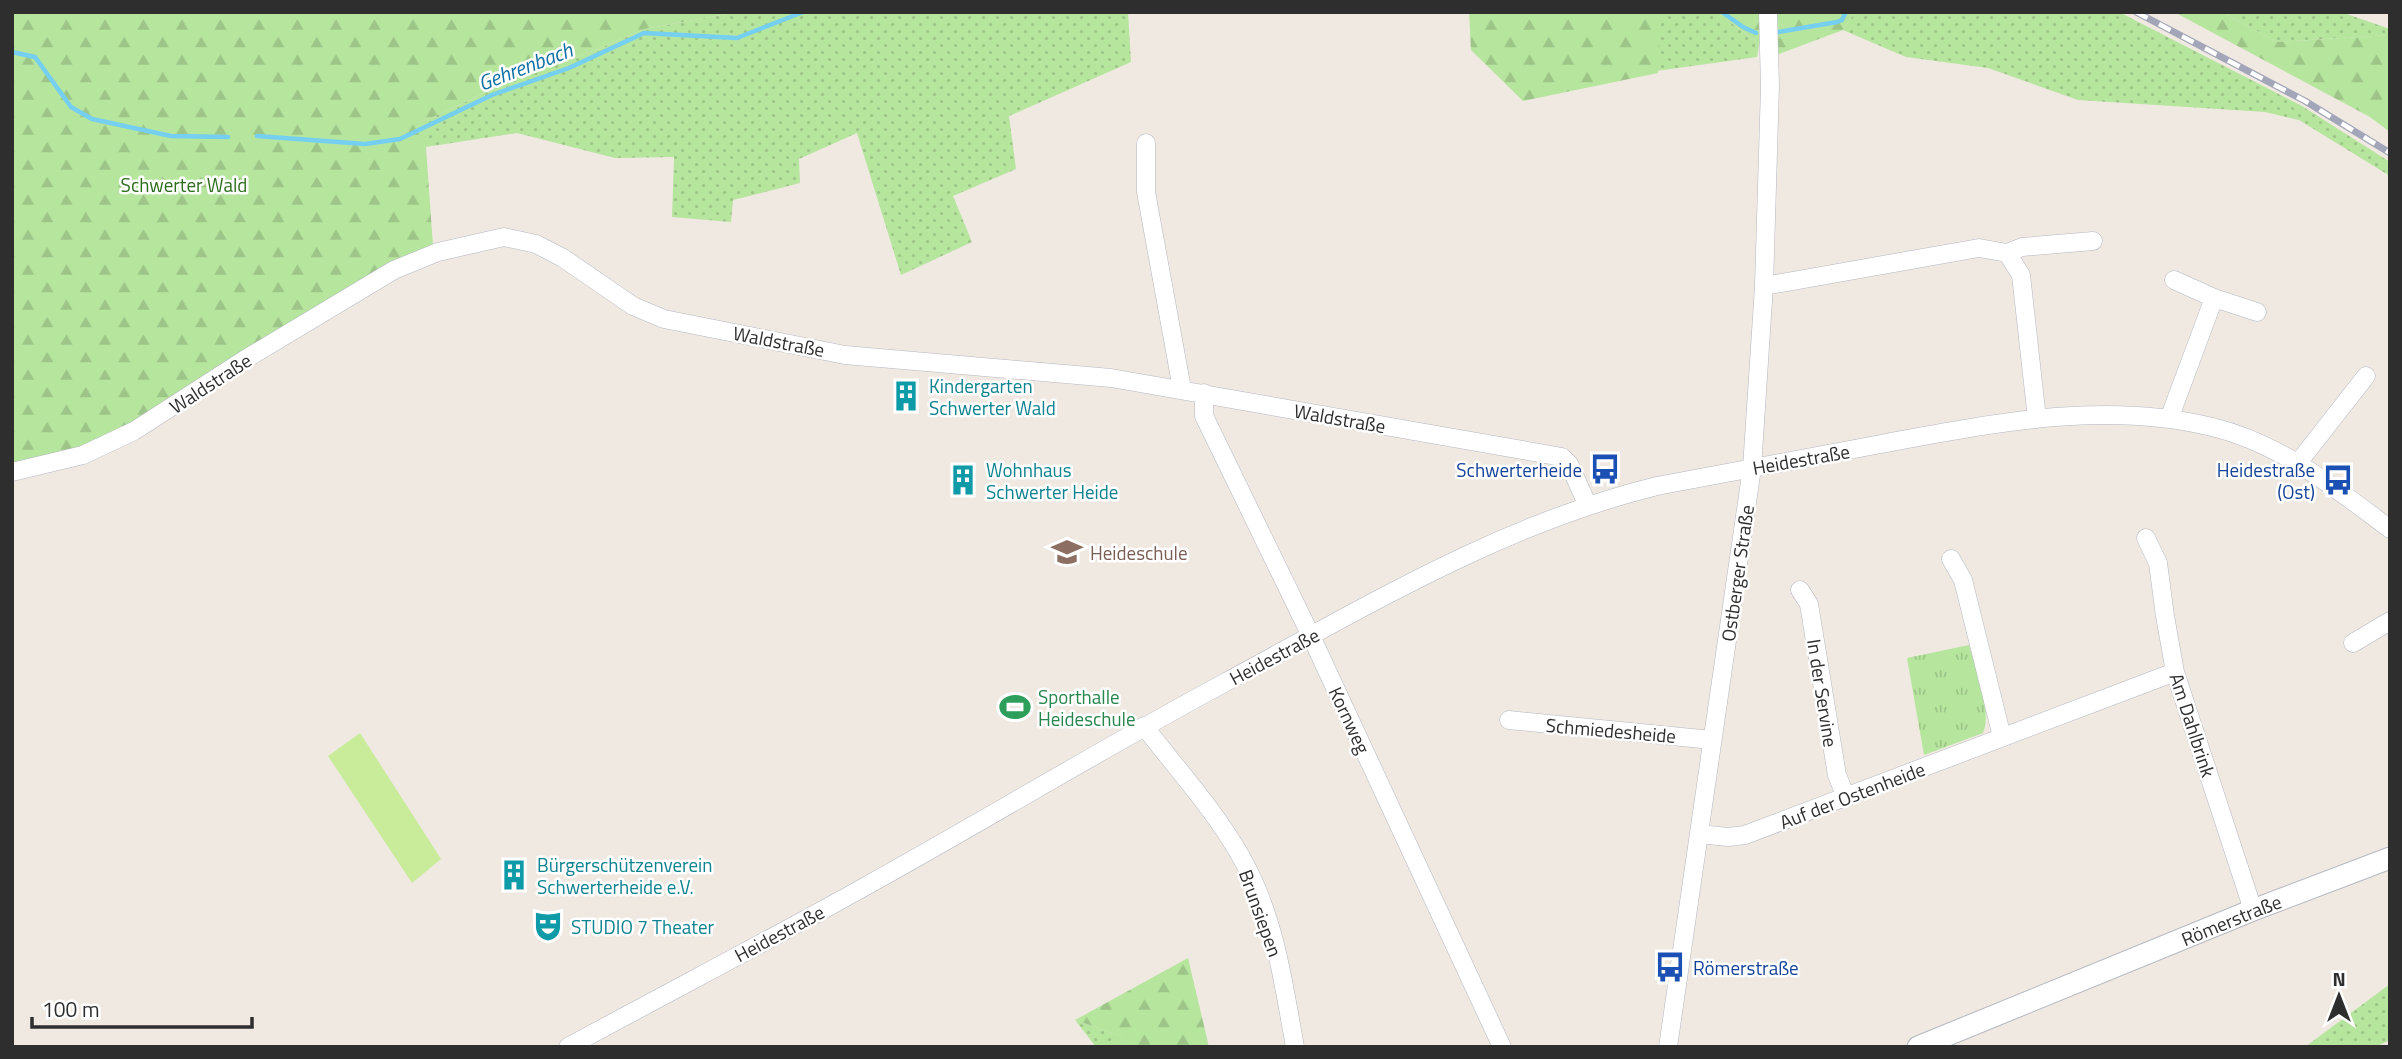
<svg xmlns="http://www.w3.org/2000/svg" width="2402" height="1059" font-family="'Titillium Web',sans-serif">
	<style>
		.grass { fill: url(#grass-dots) }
		.forest { fill: url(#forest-firs) }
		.park { fill: url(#park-tufts) }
		.pitch { fill: #c9ec9a }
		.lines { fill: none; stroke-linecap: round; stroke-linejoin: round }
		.stream { stroke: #75cff0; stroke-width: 4.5 }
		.minor-casing { stroke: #b4b7c1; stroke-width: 19 }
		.tertiary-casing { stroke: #b4b7c1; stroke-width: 23 }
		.minor { stroke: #fff; stroke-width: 18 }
		.tertiary { stroke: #fff; stroke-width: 21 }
		.rail-casing { stroke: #a3a6b8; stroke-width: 7 }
		.rail { stroke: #fff; stroke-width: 4.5; stroke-dasharray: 13; stroke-linecap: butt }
		.labels { text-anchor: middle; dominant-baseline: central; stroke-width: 5; stroke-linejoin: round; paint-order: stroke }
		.park-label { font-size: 19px; fill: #2c6e1b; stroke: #fff }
		.street-label { font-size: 19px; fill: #2e2e2e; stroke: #fff }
		.culture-label { font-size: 19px; fill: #0d838f; stroke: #fff; text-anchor: start }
		.transit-label { font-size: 19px; fill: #164399; stroke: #fff; text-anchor: end }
		.education-label { font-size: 19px; fill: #785e54; stroke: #fff; text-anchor: start }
		.leisure-label { font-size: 19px; fill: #27864d; stroke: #fff; text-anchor: start }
		.water-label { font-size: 21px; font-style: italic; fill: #0d6fa3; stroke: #fff }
	</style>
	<defs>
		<pattern id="grass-dots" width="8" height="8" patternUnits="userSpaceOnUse" patternTransform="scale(1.75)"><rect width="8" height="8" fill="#b6e59e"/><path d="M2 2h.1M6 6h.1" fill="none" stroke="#9dc588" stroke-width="1.8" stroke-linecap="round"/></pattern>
		<pattern id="forest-firs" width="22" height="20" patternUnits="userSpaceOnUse" patternTransform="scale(1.75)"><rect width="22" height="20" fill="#b6e59e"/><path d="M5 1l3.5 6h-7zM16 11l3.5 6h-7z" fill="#9dc588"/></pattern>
		<pattern id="park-tufts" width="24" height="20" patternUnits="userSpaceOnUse" patternTransform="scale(1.75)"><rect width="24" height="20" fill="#b6e59e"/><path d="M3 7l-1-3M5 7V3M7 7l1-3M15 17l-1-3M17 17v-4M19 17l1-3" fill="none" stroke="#9dc588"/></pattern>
	</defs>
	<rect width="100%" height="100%" fill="#efe9e1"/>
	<path class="grass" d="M738 12H1128L1131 62 1009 116 1016 169 953 196 972 242 901 275 857 133 799 159 800 183 733 200 731 222 672 217 674 157 615 158 517 133 426 147V120L513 80 598 49 644 29Z
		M1660 12H1717L1759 44 1757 57 1656 71Z
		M1855 12H2119L2302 106 2390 162V176L2299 120 2265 112 2078 100 1988 68 1906 57 1843 30Z
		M2222 12H2341L2390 29V35L2277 42Z
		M2390 984V1040L2375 1047H2305Z
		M1075 1020 1121 1036 1125 1047H1096Z"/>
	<path class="forest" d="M12 12H738L644 29 598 49 513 80 426 120V147L433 246 246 349 128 424 81 447 12 463Z
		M1469 12H1661L1658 73 1523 101 1471 50Z
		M1717 12H1855L1843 30 1779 54 1759 44Z
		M2174 12H2222L2277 42 2390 35V132L2370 117Z
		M1188 958 1209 1047H1125L1121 1036 1075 1020Z"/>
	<path class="park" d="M1969 645C1975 668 1993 712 1983 733L1924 755 1907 658Z"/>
	<path class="pitch" d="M360 733 441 859 412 883 328 756Z"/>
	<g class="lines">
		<path class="stream" d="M1722 12 1743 27 1756 33
			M1778 32 1837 22 1842 20 1846 12
			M12 52 35 57 71 107 92 119 171 136 228 137
			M257 136 365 144 400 139 492 95 569 68 644 33 737 38 803 12"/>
		<g class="minor-casing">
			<path id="minor" d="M1146 143V192L1182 389
				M2007 253 2022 247 2093 241
				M1764 286 1979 248 2007 253 2021 275 2037 419
				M2214 298 2257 312
				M1204 393V416L1311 636 1502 1047
				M2169 419 2214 298 2174 280
				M2298 463 2366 376
				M12 472 83 455 134 431 244 360 394 270 438 252 504 237 536 244 563 258 633 306 664 319 845 355 1111 378 1562 457 1569 464 1588 506
				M2146 538 2158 563 2165 616 2175 672 2253 910
				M1951 559 1963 580 2002 737
				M1800 590 1809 604 1837 775 1846 797
				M2353 643 2390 621
				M1509 720 1712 740
				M1144 726C1179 772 1222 818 1248 870 1276 925 1284 987 1295 1047
				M1699 834 1728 837 1745 835 2175 672
				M568 1047C667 993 768 941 866 886 987 819 1105 747 1226 682 1365 607 1502 524 1657 486 1732 472 1806 458 1881 444 1989 424 2103 400 2212 427 2280 443 2335 488 2390 529
				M1668 1047 1752 468 1764 286 1770 86 1768 12"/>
		</g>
		<g class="tertiary-casing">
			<g id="tertiary">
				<path id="s1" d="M1918 1047 2253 910 2390 858"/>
			</g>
		</g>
		<use href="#minor" class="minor"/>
		<use href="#tertiary" class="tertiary"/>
		<g class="rail-casing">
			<path id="rail" d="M2136 12 2305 101 2390 153"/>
		</g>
		<use href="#rail" class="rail"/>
	</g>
	<defs>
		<g id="building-bare" transform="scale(2.415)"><path d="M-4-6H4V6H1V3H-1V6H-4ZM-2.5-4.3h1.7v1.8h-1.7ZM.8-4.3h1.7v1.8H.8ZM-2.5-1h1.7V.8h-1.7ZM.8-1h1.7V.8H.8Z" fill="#0f9aa8" stroke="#fff" stroke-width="2.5" paint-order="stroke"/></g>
		<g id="bus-bare" transform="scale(2.415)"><path d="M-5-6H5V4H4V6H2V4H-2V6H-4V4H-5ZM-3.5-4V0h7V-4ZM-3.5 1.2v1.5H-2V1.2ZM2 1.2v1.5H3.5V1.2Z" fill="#1a4fb4" stroke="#fff" stroke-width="2.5" paint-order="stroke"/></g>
		<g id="school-bare" transform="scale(2.415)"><path d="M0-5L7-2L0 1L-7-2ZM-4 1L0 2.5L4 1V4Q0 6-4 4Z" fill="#8d6e63" stroke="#fff" stroke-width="2.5" paint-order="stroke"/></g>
		<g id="stadium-bare" transform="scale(2.415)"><path d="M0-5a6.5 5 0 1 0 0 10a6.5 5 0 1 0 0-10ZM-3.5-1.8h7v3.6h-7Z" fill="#2e9e5b" stroke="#fff" stroke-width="2.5" paint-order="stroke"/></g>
		<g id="theatre-bare" transform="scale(2.415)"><path d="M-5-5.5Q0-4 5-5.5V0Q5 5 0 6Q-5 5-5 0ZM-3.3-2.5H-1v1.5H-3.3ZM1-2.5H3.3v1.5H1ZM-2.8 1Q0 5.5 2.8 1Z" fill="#0f9aa8" stroke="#fff" stroke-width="2.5" paint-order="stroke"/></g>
	</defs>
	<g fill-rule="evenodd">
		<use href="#building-bare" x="906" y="396"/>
		<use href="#bus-bare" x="1605" y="469"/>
		<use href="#building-bare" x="963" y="480"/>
		<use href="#bus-bare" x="2338" y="480"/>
		<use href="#school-bare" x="1067" y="552"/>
		<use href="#stadium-bare" x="1015" y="707"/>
		<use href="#building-bare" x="514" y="875"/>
		<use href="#theatre-bare" x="548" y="926"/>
		<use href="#bus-bare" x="1670" y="967"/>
	</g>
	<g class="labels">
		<g class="park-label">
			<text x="184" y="184">Schwerter Wald</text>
		</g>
		<g class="street-label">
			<text transform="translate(779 341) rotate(11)">Waldstraße</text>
			<text transform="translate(210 383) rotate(-33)">Waldstraße</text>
			<text transform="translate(1340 418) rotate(10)">Waldstraße</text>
			<text transform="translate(1801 459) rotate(-10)">Heidestraße</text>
			<text transform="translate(1737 573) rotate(-82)">Ostberger Straße</text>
			<text transform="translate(1274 656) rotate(-28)">Heidestraße</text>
			<text transform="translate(1823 693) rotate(81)">In der Servine</text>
			<text transform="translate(1350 720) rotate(65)">Kornweg</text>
			<text transform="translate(2193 725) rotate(72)">Am Dahlbrink</text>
			<text transform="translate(1611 730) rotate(5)">Schmiedesheide</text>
			<text transform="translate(1852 795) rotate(-21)">Auf der Ostenheide</text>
			<text transform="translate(1261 913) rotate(70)">Brunsiepen</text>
			<text stroke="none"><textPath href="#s1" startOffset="338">Römerstraße</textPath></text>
			<text transform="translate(779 933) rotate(-28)">Heidestraße</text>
		</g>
		<g class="culture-label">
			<text x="929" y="385">Kindergarten<tspan x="929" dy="22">Schwerter Wald</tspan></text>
			<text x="986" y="469">Wohnhaus<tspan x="986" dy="22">Schwerter Heide</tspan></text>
			<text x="537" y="864">Bürgerschützenverein<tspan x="537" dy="22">Schwerterheide e.V.</tspan></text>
			<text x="571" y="926">STUDIO 7 Theater</text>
		</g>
		<g class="transit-label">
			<text x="1582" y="469">Schwerterheide</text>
			<text x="2315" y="469">Heidestraße<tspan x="2315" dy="22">(Ost)</tspan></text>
			<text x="1693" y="967" text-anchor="start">Römerstraße</text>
		</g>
		<g class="education-label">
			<text x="1090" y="552">Heideschule</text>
		</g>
		<g class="leisure-label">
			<text x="1038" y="696">Sporthalle<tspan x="1038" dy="22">Heideschule</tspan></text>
		</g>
		<g class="water-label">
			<text transform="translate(525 66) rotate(-21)">Gehrenbach</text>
		</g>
	</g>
	<rect width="2402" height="1059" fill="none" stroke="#2e2e2e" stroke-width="28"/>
	<g transform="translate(2339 996)" stroke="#ffffff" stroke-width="5" paint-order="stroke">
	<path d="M0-5L12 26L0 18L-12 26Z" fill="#2e2e2e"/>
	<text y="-10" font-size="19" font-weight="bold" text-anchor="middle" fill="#2e2e2e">N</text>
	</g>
	<path d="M32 1017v10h220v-10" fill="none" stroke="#2e2e2e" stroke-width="3.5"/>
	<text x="42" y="1017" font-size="21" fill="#2e2e2e" stroke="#ffffff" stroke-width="5" paint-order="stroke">100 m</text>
</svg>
